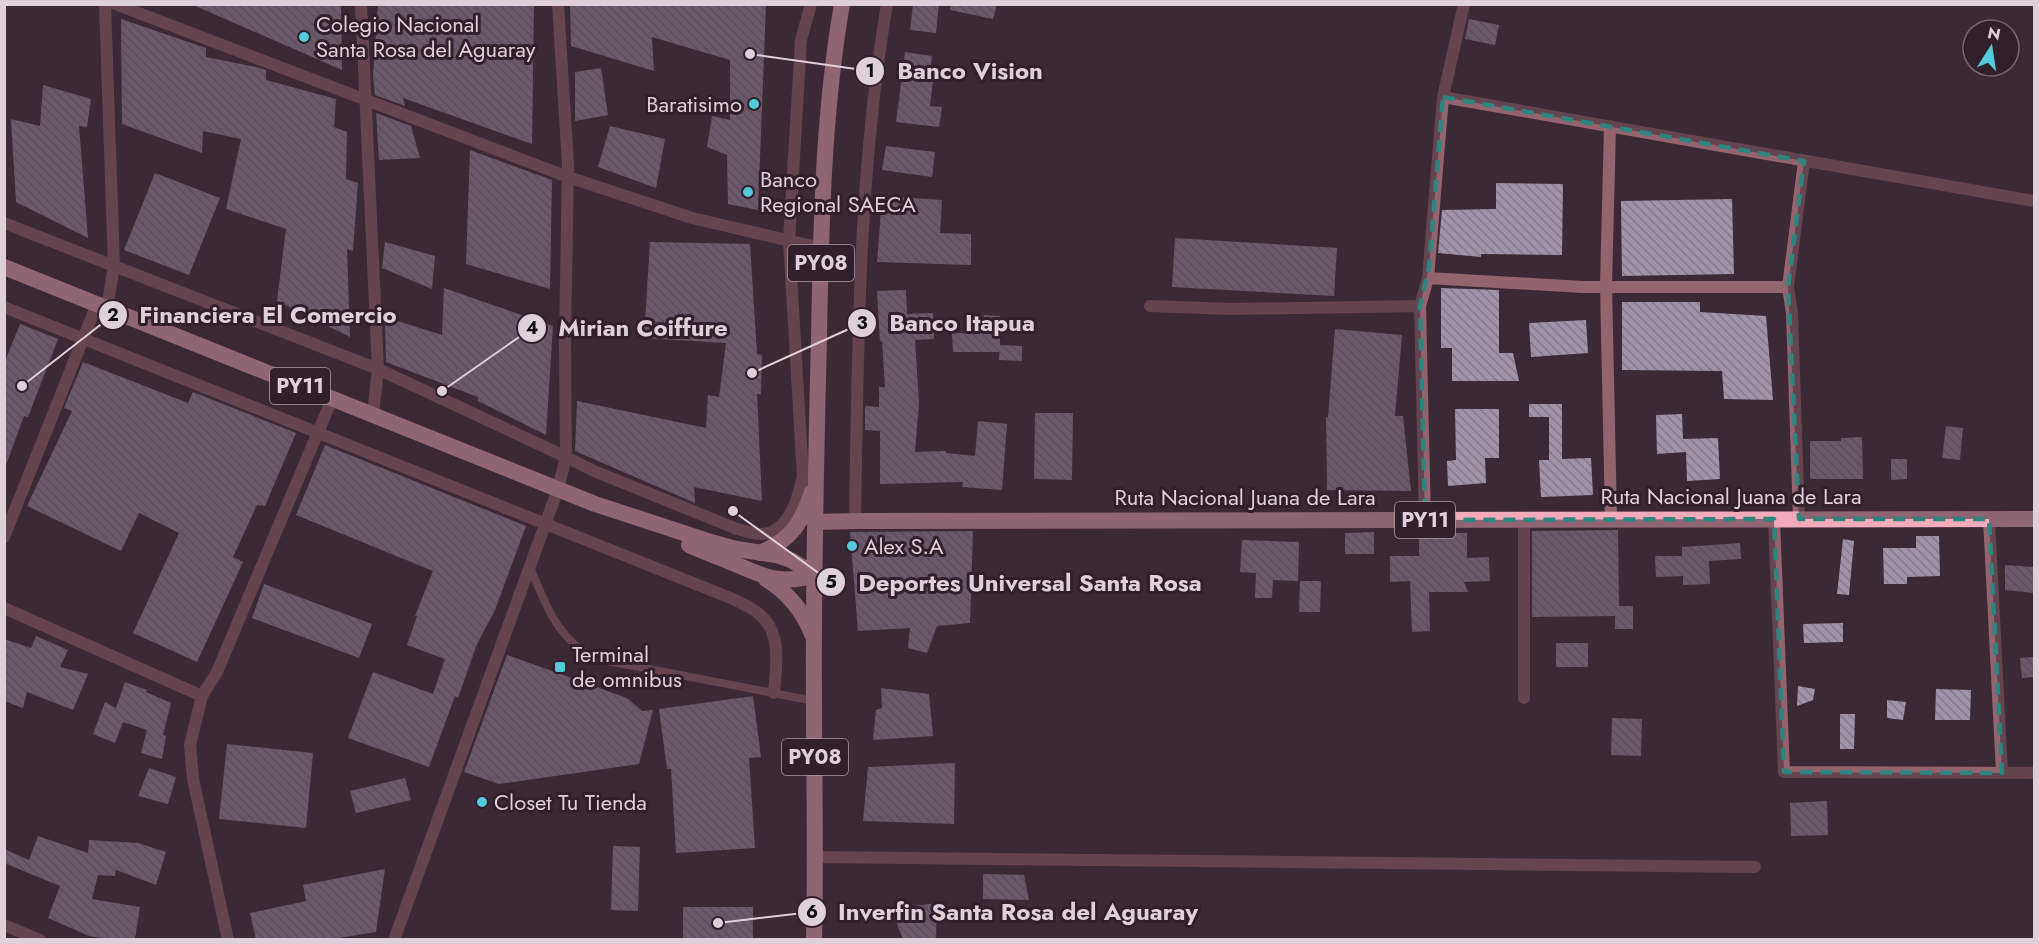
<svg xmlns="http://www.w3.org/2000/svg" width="2039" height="944" font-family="Jost,sans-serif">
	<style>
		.building { fill: url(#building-back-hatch) }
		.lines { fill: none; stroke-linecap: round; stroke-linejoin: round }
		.service { stroke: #93646e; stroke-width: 8 }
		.minor { stroke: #93646e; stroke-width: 12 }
		.trunk { stroke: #f3abbc; stroke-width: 16 }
		.marked { fill: none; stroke: #2e847e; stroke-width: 4.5; stroke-dasharray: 12 8; stroke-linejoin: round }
		.poi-dot { fill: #53cbda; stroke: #321f2c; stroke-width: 2 }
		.labels { text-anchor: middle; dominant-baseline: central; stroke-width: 6; stroke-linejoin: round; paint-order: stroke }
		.shield { fill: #321f2c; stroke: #aa9ba5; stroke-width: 1.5 }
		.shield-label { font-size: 21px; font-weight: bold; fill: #ddd0d9 }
		.poi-label { font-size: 22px; fill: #ddd0d9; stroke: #321f2c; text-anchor: start }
		.street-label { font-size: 22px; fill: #ddd0d9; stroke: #321f2c }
		.leader { fill: none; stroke: #ddd0d9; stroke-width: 2 }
		.callout-dot { fill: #ddd0d9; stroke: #321f2c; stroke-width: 2 }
		.mark-label { font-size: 18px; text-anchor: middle; font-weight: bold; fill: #111 }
		.callout-label { font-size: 24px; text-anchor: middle; font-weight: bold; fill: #ddd0d9; stroke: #321f2c; stroke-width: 6; stroke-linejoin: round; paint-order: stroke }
	</style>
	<defs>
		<pattern id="building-back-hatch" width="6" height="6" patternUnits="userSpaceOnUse" patternTransform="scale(1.5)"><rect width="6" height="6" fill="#a093a9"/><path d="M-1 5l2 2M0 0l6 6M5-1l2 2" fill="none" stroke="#847a8a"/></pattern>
	</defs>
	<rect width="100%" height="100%" fill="#3c2936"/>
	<path class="building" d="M191 4H341L342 70Z
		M378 4H534L532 144 403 98 405 106 375 95 373 76Z
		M570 4H766L758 210 728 204 727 155 707 147 712 116 730 120V60L652 37 654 71 571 46Z
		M913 4H939L936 33 910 30Z
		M951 4H997L993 19 950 10Z
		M121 19 206 48V57L256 67 266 70V80L336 99 334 127 347 132 346 179 358 183 353 251 347 249 350 337 277 301 286 229 226 209 241 139 203 131 202 153 122 124Z
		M1469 19 1499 25 1495 45 1465 39Z
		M905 52 932 56 929 79 933 80 930 106 942 107 939 127 896 122Z
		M601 68 608 115 575 121V72Z
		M43 85 91 99 87 127 79 126 88 238 16 202 11 119 40 126Z
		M376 113 411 126 420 158 379 160Z
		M610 126 665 139 656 188 598 167Z
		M886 146 935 152 932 177 882 170Z
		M470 150 552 180 550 289 466 264Z
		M155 173 220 198 189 275 124 250Z
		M1496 183 1563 184 1562 255 1481 254V257L1438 253 1442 210 1496 209Z
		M882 196 942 200 940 233 971 234V265L877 262Z
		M1732 199 1734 274 1622 276 1621 201Z
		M1175 238 1337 248 1334 296 1172 287Z
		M385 242 435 256 432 289 382 268Z
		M650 242 750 244 757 354 762 355 761 394H757L762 501 694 487 695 503 575 451 577 401 706 428 708 395 719 397 726 343 644 338Z
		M444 288 553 326 546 435 478 401V397L386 362 385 317 442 335Z
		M1441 288 1499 290V353H1513L1519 381H1452V348H1441Z
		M906 290 907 314 933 313 934 339 915 340 919 403 915 452 946 451V453L975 456 978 421 1007 424 1002 490 962 487 963 482 880 484V431L865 430V406L879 407V387H885L882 341 880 342 877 291Z
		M1622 302H1700V312L1766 316 1773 400 1724 399 1722 371 1622 370Z
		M984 315 1000 316V352H953L952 333H984Z
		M1586 320 1588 353 1531 357 1529 323Z
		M20 324 58 339 28 417 24 416 6 465 4 364Z
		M1335 329 1402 335 1395 416H1403L1411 491 1327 490 1326 417H1328Z
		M1000 345 1022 346V361L999 360Z
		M83 362 188 403 193 392 296 433 265 506 257 505 233 557 243 562 197 662 133 633 179 533 139 513 121 551 27 506 72 411 64 408Z
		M1529 404H1562V459L1591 458 1593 495 1541 497 1539 460H1549V417H1529Z
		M1455 409H1499V458H1485L1486 483 1448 486 1447 461 1456 460Z
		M1035 413H1073L1072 480 1034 479Z
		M1682 414 1683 439 1718 438 1720 479 1687 481 1686 452 1657 454 1656 415Z
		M1946 426 1963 428 1960 460 1942 458Z
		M1862 437 1863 479H1810V441H1841V438Z
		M325 445 526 526 495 610 477 644 458 698 455 696 429 767 348 738 373 672 433 694 445 659 407 645 417 616H415L433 571 296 515Z
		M1891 459H1907V479L1891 480Z
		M1618 530 1619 606H1633V629H1615V616L1532 617V531Z
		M973 531 970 623 937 626 927 653 908 648 910 628 858 631 850 532Z
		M1374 532V554H1345V533Z
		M1444 533H1467V558L1489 557 1490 581 1464 582 1468 592H1429L1430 631 1412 632 1410 581 1390 582V556H1419V537H1445Z
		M1916 536H1939L1940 576 1907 577V584H1884L1883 548H1916Z
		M1843 539 1854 541 1849 595 1837 594Z
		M1242 540 1299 542 1298 581 1273 580 1272 598H1255L1256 573 1240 572Z
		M1740 543 1741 559 1709 561 1710 584 1683 585V576L1656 577 1655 556H1682V547Z
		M2005 565 2034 567V593L2005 590Z
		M1300 581H1321L1320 612H1299Z
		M264 584 372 624 359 658 252 618Z
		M1843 623V642L1804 643 1803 624Z
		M36 636 68 650 60 667 88 674 73 710 27 692 23 708 4 701V639L31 648Z
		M1556 643H1588V667H1556Z
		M507 655 627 698 642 711 653 710 639 764 499 784 464 772Z
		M2034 657V677L2022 678 2020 658Z
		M125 682 147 690 146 692 171 703 163 735 166 736 162 759 141 753 147 730 123 722 115 743 93 734 105 702 116 708Z
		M1798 686 1815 689 1813 700 1797 706Z
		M881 688 929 694 933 736 873 740 876 710 882 708Z
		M1936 689 1971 690 1970 720H1935Z
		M753 696 761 757 749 758 755 848 676 853 671 769H667L659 709Z
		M1887 700 1906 702 1903 720 1887 718Z
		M1840 714H1855L1854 749H1840Z
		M1612 718 1642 719 1641 756 1611 755Z
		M227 744 313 753 306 828 219 819Z
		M955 763 954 824 863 821 868 767Z
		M149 768 176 777 168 804 138 796Z
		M405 778 411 800 356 813 350 791Z
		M1827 801 1828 835 1791 836 1790 803Z
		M38 836 88 853 89 840 138 843 166 852 156 885 116 870 115 876 98 875 92 899 140 907 135 939H106L89 936 48 918 60 886 4 863V849L29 860Z
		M613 846 640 847 638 911 611 910Z
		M385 869 376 932 333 939H256L250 913 306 901 303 885Z
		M983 874 1024 875 1029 900 983 899Z
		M937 903 936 939H903L891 909Z
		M683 907H753V938H683Z"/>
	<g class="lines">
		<path class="service" d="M530 567C543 598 554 631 582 650 589 656 600 658 608 661L814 701"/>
		<path class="minor" d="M105 4 114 266 107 308
			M115 4 568 177 692 218 821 248
			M361 4 378 369 373 414
			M1443 97 2034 201
			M1610 126 1606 285 1611 518
			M4 223 378 369 562 455 594 471 737 529C744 531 753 534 761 534 789 533 798 498 803 476L789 241 801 40 811 4
			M1428 278 1443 97 1464 4
			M1788 287 1804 161
			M1150 306 1232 309 1420 306
			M4 307 733 599C741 603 751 607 758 613 783 633 776 665 774 693
			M1524 519V698
			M1774 519 1784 772 2034 773
			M1989 519 2002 773
			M1425 520 1420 306 1428 278 1583 287H1788L1792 313 1799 519
			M855 521C858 348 858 175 887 4
			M4 537 97 304
			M4 608 202 696 217 672 332 399
			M202 696 190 745 193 779 228 940
			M816 857 1755 867
			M4 925 40 940
			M394 940 558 489 566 457 565 340 568 165 558 4"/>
		<path class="trunk" d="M4 267 595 504 711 542 736 549 776 555 791 560 815 575
			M815 522 855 521 2034 519
			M689 545C704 552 719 557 733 563 764 577 781 585 815 575
			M760 553C792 539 801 524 812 492
			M766 579C787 592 803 611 812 634
			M814 940C816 859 814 780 814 700 813 579 816 458 819 337 821 226 823 114 842 4"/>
	</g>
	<path d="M0 0H2039V944H0ZM1443 97 1804 161 1788 287 1799 519H1989L2002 773 1784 772 1774 519 1425 520 1420 306 1429 267Z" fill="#3c2936" fill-opacity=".55" fill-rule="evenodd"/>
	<path class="marked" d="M1443 97 1804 161 1788 287 1799 519H1989L2002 773 1784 772 1774 519 1425 520 1420 306 1429 267Z"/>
	<g class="poi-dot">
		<circle cx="304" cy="37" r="6"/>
		<circle cx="754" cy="104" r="6"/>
		<circle cx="748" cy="192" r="6"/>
		<circle cx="852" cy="546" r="6"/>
		<rect x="554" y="661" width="12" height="12" rx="3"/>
		<circle cx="482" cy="802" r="6"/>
	</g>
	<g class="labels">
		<g class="shield">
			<rect x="788" y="245" width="66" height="36" rx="4.5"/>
			<rect x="270" y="368" width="60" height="36" rx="4.5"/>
			<rect x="1395" y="502" width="60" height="36" rx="4.5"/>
			<rect x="782" y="739" width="66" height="36" rx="4.5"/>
		</g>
		<g class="shield-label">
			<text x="821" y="263">PY08</text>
			<text x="300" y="386">PY11</text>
			<text x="1425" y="520">PY11</text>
			<text x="815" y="757">PY08</text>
		</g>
		<g class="poi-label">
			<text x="316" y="24">Colegio Nacional<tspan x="316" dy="25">Santa Rosa del Aguaray</tspan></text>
			<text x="742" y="104" text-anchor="end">Baratisimo</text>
			<text x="760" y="179">Banco<tspan x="760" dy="25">Regional SAECA</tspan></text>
			<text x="864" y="546">Alex S.A</text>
			<text x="572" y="654">Terminal<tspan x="572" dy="25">de omnibus</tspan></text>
			<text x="494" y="802">Closet Tu Tienda</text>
		</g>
		<g class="street-label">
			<text x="1731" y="496">Ruta Nacional Juana de Lara</text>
			<text x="1245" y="497">Ruta Nacional Juana de Lara</text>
		</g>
	</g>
	<path class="leader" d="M750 54L870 71M22 386L113 315M752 373L862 323M442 391L532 328M733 511L831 582M718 923L812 912"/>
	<g class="callout-dot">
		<circle cx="750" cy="54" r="6"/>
		<circle cx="22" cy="386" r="6"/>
		<circle cx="752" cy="373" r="6"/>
		<circle cx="442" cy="391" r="6"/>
		<circle cx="733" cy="511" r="6"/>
		<circle cx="718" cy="923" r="6"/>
		<circle cx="870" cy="71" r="15"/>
		<circle cx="113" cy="315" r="15"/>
		<circle cx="862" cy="323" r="15"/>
		<circle cx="532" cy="328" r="15"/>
		<circle cx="831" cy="582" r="15"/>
		<circle cx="812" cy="912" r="15"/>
	</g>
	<g class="mark-label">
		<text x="870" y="77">1</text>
		<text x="113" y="321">2</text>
		<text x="862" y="329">3</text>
		<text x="532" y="334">4</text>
		<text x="831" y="588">5</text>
		<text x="812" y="918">6</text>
	</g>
	<g class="callout-label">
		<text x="970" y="79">Banco Vision</text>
		<text x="268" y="323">Financiera El Comercio</text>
		<text x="962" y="331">Banco Itapua</text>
		<text x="643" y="336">Mirian Coiffure</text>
		<text x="1030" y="591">Deportes Universal Santa Rosa</text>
		<text x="1018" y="920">Inverfin Santa Rosa del Aguaray</text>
	</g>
	<rect width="2039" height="944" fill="none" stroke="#ddd0d9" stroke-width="12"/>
	<g transform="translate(1991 48) rotate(12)"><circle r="28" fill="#321f2c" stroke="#766671" stroke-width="1.5"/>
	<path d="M0-4.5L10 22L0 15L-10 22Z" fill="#53cbda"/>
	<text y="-9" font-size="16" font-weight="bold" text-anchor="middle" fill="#ddd0d9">N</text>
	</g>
</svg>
